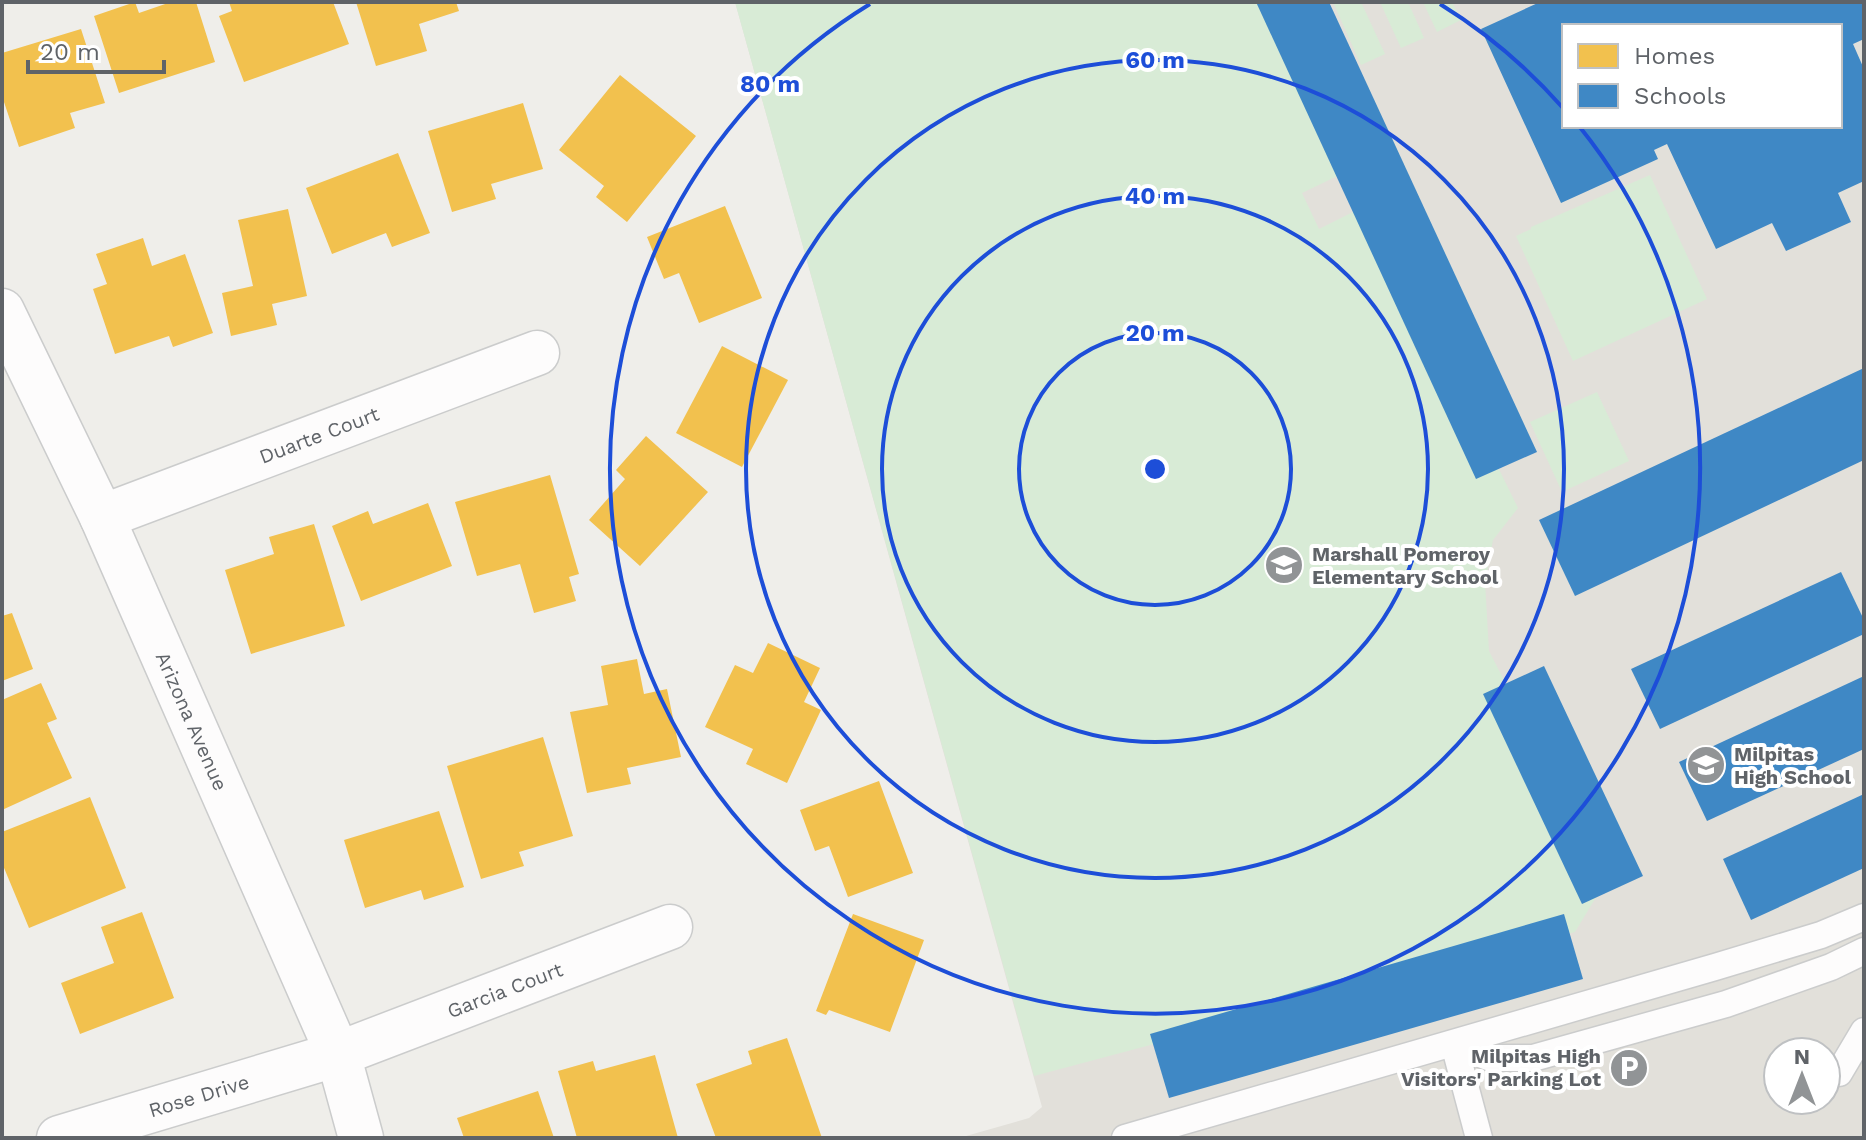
<svg xmlns="http://www.w3.org/2000/svg" width="1866" height="1140" viewBox="0 0 1866 1140" font-family="'Work Sans',sans-serif">
<style>
.education{fill:#e2e0da;fill-rule:evenodd}
.green{fill:#d8ebd6}
.homes{fill:#f2c14e}
.schools{fill:#3f88c5;fill-rule:evenodd}
.lines{fill:none;stroke-linecap:round;stroke-linejoin:round}
.lane-casing{stroke:#cbcccc;stroke-width:29}
.street-casing{stroke:#cbcccc;stroke-width:47}
.lane{stroke:#fdfcfc;stroke-width:26}
.street{stroke:#fdfcfc;stroke-width:44}
.ring{fill:none;stroke:#1d4ed8;stroke-width:4}
.labels{text-anchor:middle;stroke-width:8;stroke-linejoin:round;paint-order:stroke}
.street-label{font-size:20px;fill:#5f6368;stroke:#fff}
.poi-label{font-size:20px;font-weight:bold;fill:#5f6368;stroke:#fff;text-anchor:start}
.centre{fill:#1d4ed8;stroke:#fff;stroke-width:4}
.ring-label{font-size:24px;text-anchor:middle;font-weight:bold;fill:#1d4ed8;stroke:#fff;stroke-width:8;stroke-linejoin:round;paint-order:stroke}
</style>
<rect width="100%" height="100%" fill="#efeeea"/>
<path class="education" d="M735,2H1864V1138H959L1029,1118L1042,1107ZM1564,26H1840V126H1564ZM1778,1052H1826V1100H1778Z"/>
<g class="green">
<polygon points="735,2 1276,2 1354,168 1302,193 1319,229 1369,204 1518,508 1493,540 1485,582 1489,651 1607,879 1575,932 1034,1076"/>
<polygon points="1333,2 1361,2 1385,54 1361,65"/>
<polygon points="1380,2 1408,2 1424,38 1401,48"/>
<polygon points="1423,2 1452,2 1461,20 1437,32"/>
<polygon points="1650,175 1707,299 1573,361 1516,236 1531,229 1531,227"/>
<polygon points="1597,392 1629,461 1562,492 1530,422"/>
</g>
<g class="homes">
<polygon points="135,2 139,13 171,2 196,2 215,62 119,93 94,16"/>
<polygon points="229,2 333,2 349,44 244,82 219,16 232,11"/>
<polygon points="356,2 456,2 459,11 419,24 427,51 376,66"/>
<polygon points="81,29 105,103 70,113 75,128 19,147 2,96 2,53"/>
<polygon points="620,75 696,136 627,222 596,197 604,186 559,150"/>
<polygon points="523,103 543,169 491,184 496,199 452,212 428,131"/>
<polygon points="398,153 430,233 392,247 386,233 332,254 306,188"/>
<polygon points="725,206 762,298 699,323 679,273 664,279 647,237"/>
<polygon points="288,209 307,296 272,304 277,325 231,336 222,293 253,286 238,220"/>
<polygon points="143,238 152,266 185,254 213,333 173,347 169,336 115,354 93,289 107,284 96,254"/>
<polygon points="722,346 788,380 742,467 676,433"/>
<polygon points="646,436 708,492 640,566 589,520 625,479 616,470"/>
<polygon points="550,475 579,574 569,577 576,601 534,613 520,564 477,576 455,502"/>
<polygon points="428,503 452,566 361,601 332,526 368,511 373,524"/>
<polygon points="314,524 345,626 251,654 225,570 274,554 269,537"/>
<polygon points="12,613 33,669 2,681 2,616"/>
<polygon points="768,643 820,668 804,702 821,710 787,783 746,764 753,749 705,727 735,665 753,673"/>
<polygon points="637,659 644,694 667,689 681,757 627,768 631,784 587,793 570,712 608,705 601,666"/>
<polygon points="41,683 57,719 47,723 72,778 2,810 2,700"/>
<polygon points="543,737 573,836 519,852 524,866 481,879 447,766"/>
<polygon points="879,781 913,873 848,897 829,846 815,851 800,810"/>
<polygon points="90,797 126,888 29,928 2,863 2,832"/>
<polygon points="439,811 464,887 424,900 421,890 365,908 344,840"/>
<polygon points="142,912 174,998 80,1034 61,983 114,963 101,927"/>
<polygon points="853,914 924,940 890,1032 829,1010 826,1015 816,1011"/>
<polygon points="787,1038 822,1138 716,1138 696,1084 752,1064 748,1051"/>
<polygon points="655,1055 678,1138 577,1138 558,1071 593,1061 596,1071"/>
<polygon points="538,1091 554,1138 464,1138 457,1118"/>
</g>
<g class="schools">
<polygon points="1256,2 1329,2 1537,452 1476,479"/>
<path d="M1540,2H1864V39L1853,44L1864,69V181L1838,193L1851,222L1786,251L1772,223L1716,249L1667,144L1654,150L1658,159L1561,203L1481,29ZM1564,26H1840V126H1564Z"/>
<polygon points="1864,368 1864,460 1575,596 1539,520"/>
<polygon points="1841,572 1864,620 1864,634 1660,729 1631,669"/>
<polygon points="1544,666 1643,876 1582,904 1483,694"/>
<polygon points="1864,676 1864,749 1707,821 1679,762"/>
<polygon points="1864,794 1864,868 1751,920 1723,859"/>
<polygon points="1564,914 1583,979 1169,1098 1150,1034"/>
</g>
<g class="lines">
<g class="lane-casing">
<g id="lane">
<polyline points="1454,1044 1491,1058 1533,1058 1726,1004 1831,967 1864,951"/>
<polyline points="1454,1044 1479,1138"/>
<polyline points="1839,1073 1864,1031"/>
<polyline points="1125,1138 1715,967 1821,935 1864,917"/>
</g>
</g>
<g class="street-casing">
<g id="street">
<path id="s1" d="M2,311L102,517L338,1054L361,1138"/>
<path id="s2" d="M102,517L537,353"/>
<path id="s3" d="M59,1138L338,1054L670,927"/>
</g>
</g>
<use href="#lane" class="lane"/>
<use href="#street" class="street"/>
</g>
<g class="ring">
<circle cx="1155" cy="469" r="136"/>
<circle cx="1155" cy="469" r="273"/>
<circle cx="1155" cy="469" r="409"/>
<path d="M1440 4A545 545 0 0 1 1563 108M1579 126A545 545 0 1 1 870 4"/>
</g>
<defs>
<g id="school-disc" transform="scale(2)"><circle r="9.5" fill="#919496" stroke="#fff"/><path d="M0-5L7-2L0 1L-7-2ZM-4 1L0 2.5L4 1V4Q0 6-4 4Z" fill="#fff"/></g>
<g id="parking-disc" transform="scale(2)"><circle r="9.5" fill="#919496" stroke="#fff"/><path d="M-3.5-5.5H1a3.5 3.5 0 0 1 0 7H-1V5.5H-3.5ZM-1-3.4V-.6H.8a1.4 1.4 0 0 0 0-2.8Z" fill="#fff"/></g>
</defs>
<g fill-rule="evenodd">
<use href="#school-disc" x="1284" y="565"/>
<use href="#school-disc" x="1706" y="765"/>
<use href="#parking-disc" x="1629" y="1068"/>
</g>
<g class="labels">
<g class="street-label">
<text dy="7" stroke="none"><textPath href="#s2" startOffset="232">Duarte Court</textPath></text>
<text dy="7" stroke="none"><textPath href="#s1" startOffset="452">Arizona Avenue</textPath></text>
<text dy="7" stroke="none"><textPath href="#s3" startOffset="470">Garcia Court</textPath></text>
<text dy="7" stroke="none"><textPath href="#s3" startOffset="146">Rose Drive</textPath></text>
</g>
<g class="poi-label">
<text x="1312" y="561">Marshall Pomeroy<tspan x="1312" dy="23">Elementary School</tspan></text>
<text x="1734" y="761">Milpitas<tspan x="1734" dy="23">High School</tspan></text>
<text x="1601" y="1063" text-anchor="end">Milpitas High<tspan x="1601" dy="23">Visitors' Parking Lot</tspan></text>
</g>
</g>
<circle cx="1155" cy="469" r="12" class="centre"/>
<g class="ring-label">
<text x="1155" y="68">60 m</text>
<text x="770" y="92">80 m</text>
<text x="1155" y="204">40 m</text>
<text x="1155" y="341">20 m</text>
</g>
<rect width="1866" height="1140" fill="none" stroke="#5f6368" stroke-width="8"/>
<rect x="1562" y="24" width="280" height="104" fill="#ffffff" stroke="#bfc1c3" stroke-width="2"/>
<rect x="1578" y="44" width="40" height="24" fill="#f2c14e" stroke="#bfc1c3" stroke-width="2"/>
<text x="1634" y="64" font-size="24" fill="#5f6368">Homes</text>
<rect x="1578" y="84" width="40" height="24" fill="#3f88c5" stroke="#bfc1c3" stroke-width="2"/>
<text x="1634" y="104" font-size="24" fill="#5f6368">Schools</text>
<g transform="translate(1802 1076)"><circle r="38" fill="#ffffff" stroke="#bfc1c3" stroke-width="2"/>
<path d="M0-6L14 30L0 20L-14 30Z" fill="#919496"/>
<text y="-12" font-size="22" font-weight="bold" text-anchor="middle" fill="#5f6368">N</text>
</g>
<path d="M28 60v12h136v-12" fill="none" stroke="#5f6368" stroke-width="4"/>
<text x="40" y="60" font-size="24" fill="#5f6368" stroke="#ffffff" stroke-width="6" paint-order="stroke">20 m</text>
</svg>
